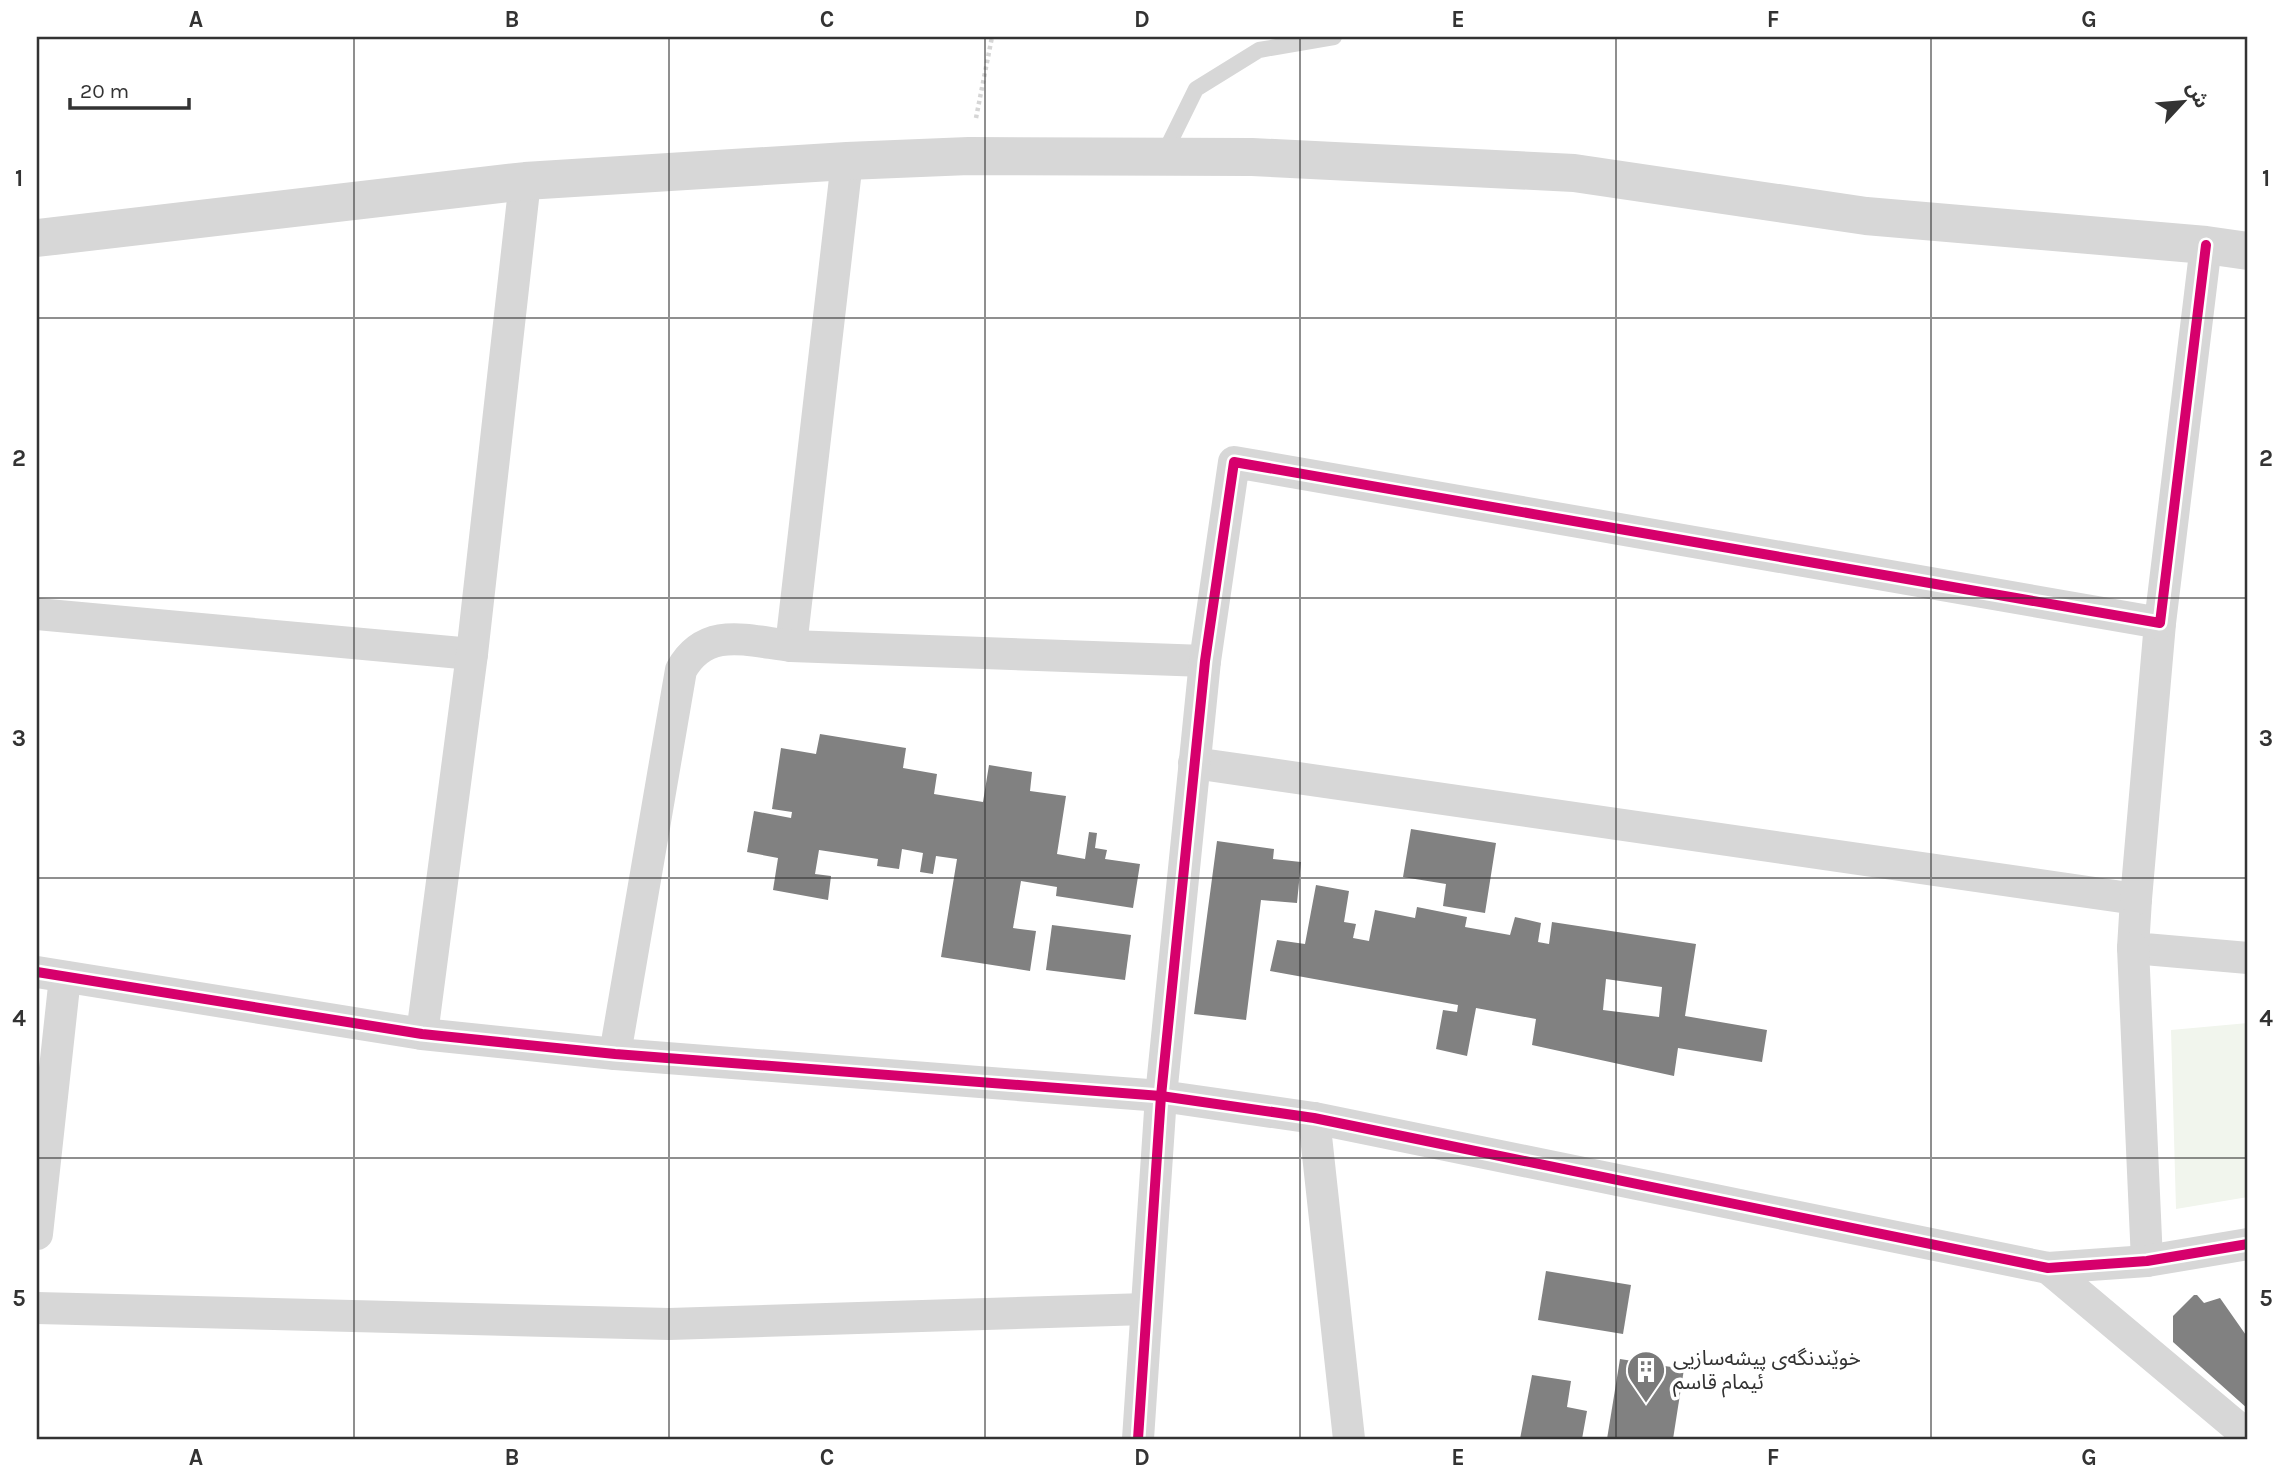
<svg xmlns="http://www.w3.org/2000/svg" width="2285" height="1476" viewBox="0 0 2285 1476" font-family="Karla,'Noto Sans Arabic',sans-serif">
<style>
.green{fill:#f1f5ed}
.building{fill:#818181;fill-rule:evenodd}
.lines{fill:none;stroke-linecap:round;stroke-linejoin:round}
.path{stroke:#d6d6d6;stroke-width:4.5;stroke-dasharray:3.5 3.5;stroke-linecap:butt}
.service{stroke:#d7d7d7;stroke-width:16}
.minor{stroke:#d7d7d7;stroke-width:32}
.tertiary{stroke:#d7d7d7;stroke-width:38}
.cycleway-casing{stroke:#fff;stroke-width:15}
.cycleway{stroke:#d6006c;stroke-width:10}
.grid{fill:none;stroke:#333;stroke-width:2;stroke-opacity:0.55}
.labels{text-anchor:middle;stroke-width:7;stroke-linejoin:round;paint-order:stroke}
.poi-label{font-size:21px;fill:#333;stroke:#fff;text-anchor:start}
.neatline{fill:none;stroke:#333;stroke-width:2.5}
.grid-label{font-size:23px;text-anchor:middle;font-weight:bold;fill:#333}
</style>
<rect width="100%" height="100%" fill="#fff"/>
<polygon class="green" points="2248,1023 2248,1197 2176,1209 2171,1030"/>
<g class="building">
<polygon points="820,734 906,748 903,768 937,774 934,794 983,802 989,765 1032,772 1030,791 1066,796 1057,854 1085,859 1089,832 1097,833 1095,848 1107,850 1105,859 1140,864 1133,908 1056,896 1057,887 1021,881 1013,928 1036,931 1030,971 941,957 957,859 936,856 933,874 920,872 923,853 902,849 899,869 877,866 878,859 819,850 815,874 831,876 828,900 773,890 778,858 747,852 754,811 791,818 792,812 772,809 781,748 816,754"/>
<polygon points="1411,829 1496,843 1485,913 1443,906 1446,884 1403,877"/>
<polygon points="1217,841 1274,849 1273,859 1301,862 1297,903 1261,900 1246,1020 1194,1014"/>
<path d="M1316,885L1349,891L1344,922L1356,924L1353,938L1369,941L1375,910L1415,918L1417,907L1467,917L1465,927L1510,935L1515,917L1541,923L1538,942L1549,944L1552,922L1696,944L1685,1016L1767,1030L1762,1062L1678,1048L1674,1076L1532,1045L1536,1019L1476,1008L1467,1056L1436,1049L1443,1010L1457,1012L1458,1005L1270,971L1277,940L1305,944ZM1606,979L1662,987L1659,1017L1603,1010Z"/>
<polygon points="1052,925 1131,935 1125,980 1046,970"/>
<polygon points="1546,1271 1631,1285 1623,1334 1538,1320"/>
<polygon points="2194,1295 2197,1295 2204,1303 2220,1298 2248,1338 2248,1409 2173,1342 2173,1316"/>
<polygon points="1620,1359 1684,1369 1673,1439 1607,1439"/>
<polygon points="1532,1375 1571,1381 1567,1407 1587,1411 1582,1439 1520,1439"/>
</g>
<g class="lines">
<polyline class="path" points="976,118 992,37"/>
<polyline class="service" points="1164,154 1196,89 1259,50 1334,37"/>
<g class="minor">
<polyline points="37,614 472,654"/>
<polyline points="791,646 847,161"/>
<polyline points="1194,763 2136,899 2133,948 2248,958"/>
<polyline points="2136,899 2160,623"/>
<polyline points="2133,948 2147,1261"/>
<polyline points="37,972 422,1034 615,1054 1161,1096 1314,1118 2048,1268 2147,1261 2248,1244"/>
<polyline points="422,1034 472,654 525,181"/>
<path d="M615,1054L681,670C706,625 748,641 791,646L1205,661"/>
<polyline points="1314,1118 1349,1439"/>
<polyline points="37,1234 65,977"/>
<polyline points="2048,1268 2248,1436"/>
<polyline points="37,1308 669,1324 1146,1309"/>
<polyline points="1138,1439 1161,1096 1205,661 1234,462 2160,623 2206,245"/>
</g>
<polyline class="tertiary" points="37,238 525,181 847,161 969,156 1252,157 1574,173 1866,216 2206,245 2248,251"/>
<g class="cycleway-casing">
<g id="cycleway">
<polyline points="37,972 422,1034 615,1054 1161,1096 1314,1118 2048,1268 2147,1261 2248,1244"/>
<polyline points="1138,1439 1161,1096 1205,661 1234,462 2160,623 2206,245"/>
</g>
</g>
<use href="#cycleway" class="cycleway"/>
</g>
<path class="grid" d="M354,37V1439M669,37V1439M985,37V1439M1300,37V1439M1616,37V1439M1931,37V1439M37,318H2248M37,598H2248M37,878H2248M37,1158H2248"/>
<defs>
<g id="building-pin" transform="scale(2.0125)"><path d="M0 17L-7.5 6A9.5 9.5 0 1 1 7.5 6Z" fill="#7a7a7a" stroke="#fff"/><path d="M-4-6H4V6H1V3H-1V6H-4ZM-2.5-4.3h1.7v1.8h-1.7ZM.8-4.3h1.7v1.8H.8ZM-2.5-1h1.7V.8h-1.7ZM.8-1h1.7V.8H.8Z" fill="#fff"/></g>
</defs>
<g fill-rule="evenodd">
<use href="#building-pin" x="1646" y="1370"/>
</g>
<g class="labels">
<g class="poi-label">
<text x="1673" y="1365">خوێندنگەی پیشەسازیی<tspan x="1673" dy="24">ئیمام قاسم</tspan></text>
</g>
</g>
<rect width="2285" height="1476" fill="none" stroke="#ffffff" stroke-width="77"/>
<g transform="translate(2183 102) rotate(64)" stroke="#ffffff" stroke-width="5" paint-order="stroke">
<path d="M0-5L12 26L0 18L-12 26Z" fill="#333333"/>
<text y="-10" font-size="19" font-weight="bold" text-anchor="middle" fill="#333333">ش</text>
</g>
<path d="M70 98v10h119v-10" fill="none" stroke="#333333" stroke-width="3.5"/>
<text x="80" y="98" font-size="21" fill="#333333" stroke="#ffffff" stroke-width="5" paint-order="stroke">20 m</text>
<rect x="38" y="38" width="2208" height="1400" class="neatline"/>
<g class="grid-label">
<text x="196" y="27">A</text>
<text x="512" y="27">B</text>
<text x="827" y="27">C</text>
<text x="1142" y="27">D</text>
<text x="1458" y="27">E</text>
<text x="1773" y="27">F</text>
<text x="2089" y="27">G</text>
<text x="19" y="186">1</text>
<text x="2266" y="186">1</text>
<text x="19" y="466">2</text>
<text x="2266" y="466">2</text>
<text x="19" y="746">3</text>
<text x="2266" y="746">3</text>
<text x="19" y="1026">4</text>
<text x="2266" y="1026">4</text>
<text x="19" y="1306">5</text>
<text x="2266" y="1306">5</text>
<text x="196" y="1465">A</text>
<text x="512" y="1465">B</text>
<text x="827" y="1465">C</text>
<text x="1142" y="1465">D</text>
<text x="1458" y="1465">E</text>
<text x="1773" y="1465">F</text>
<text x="2089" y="1465">G</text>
</g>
</svg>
